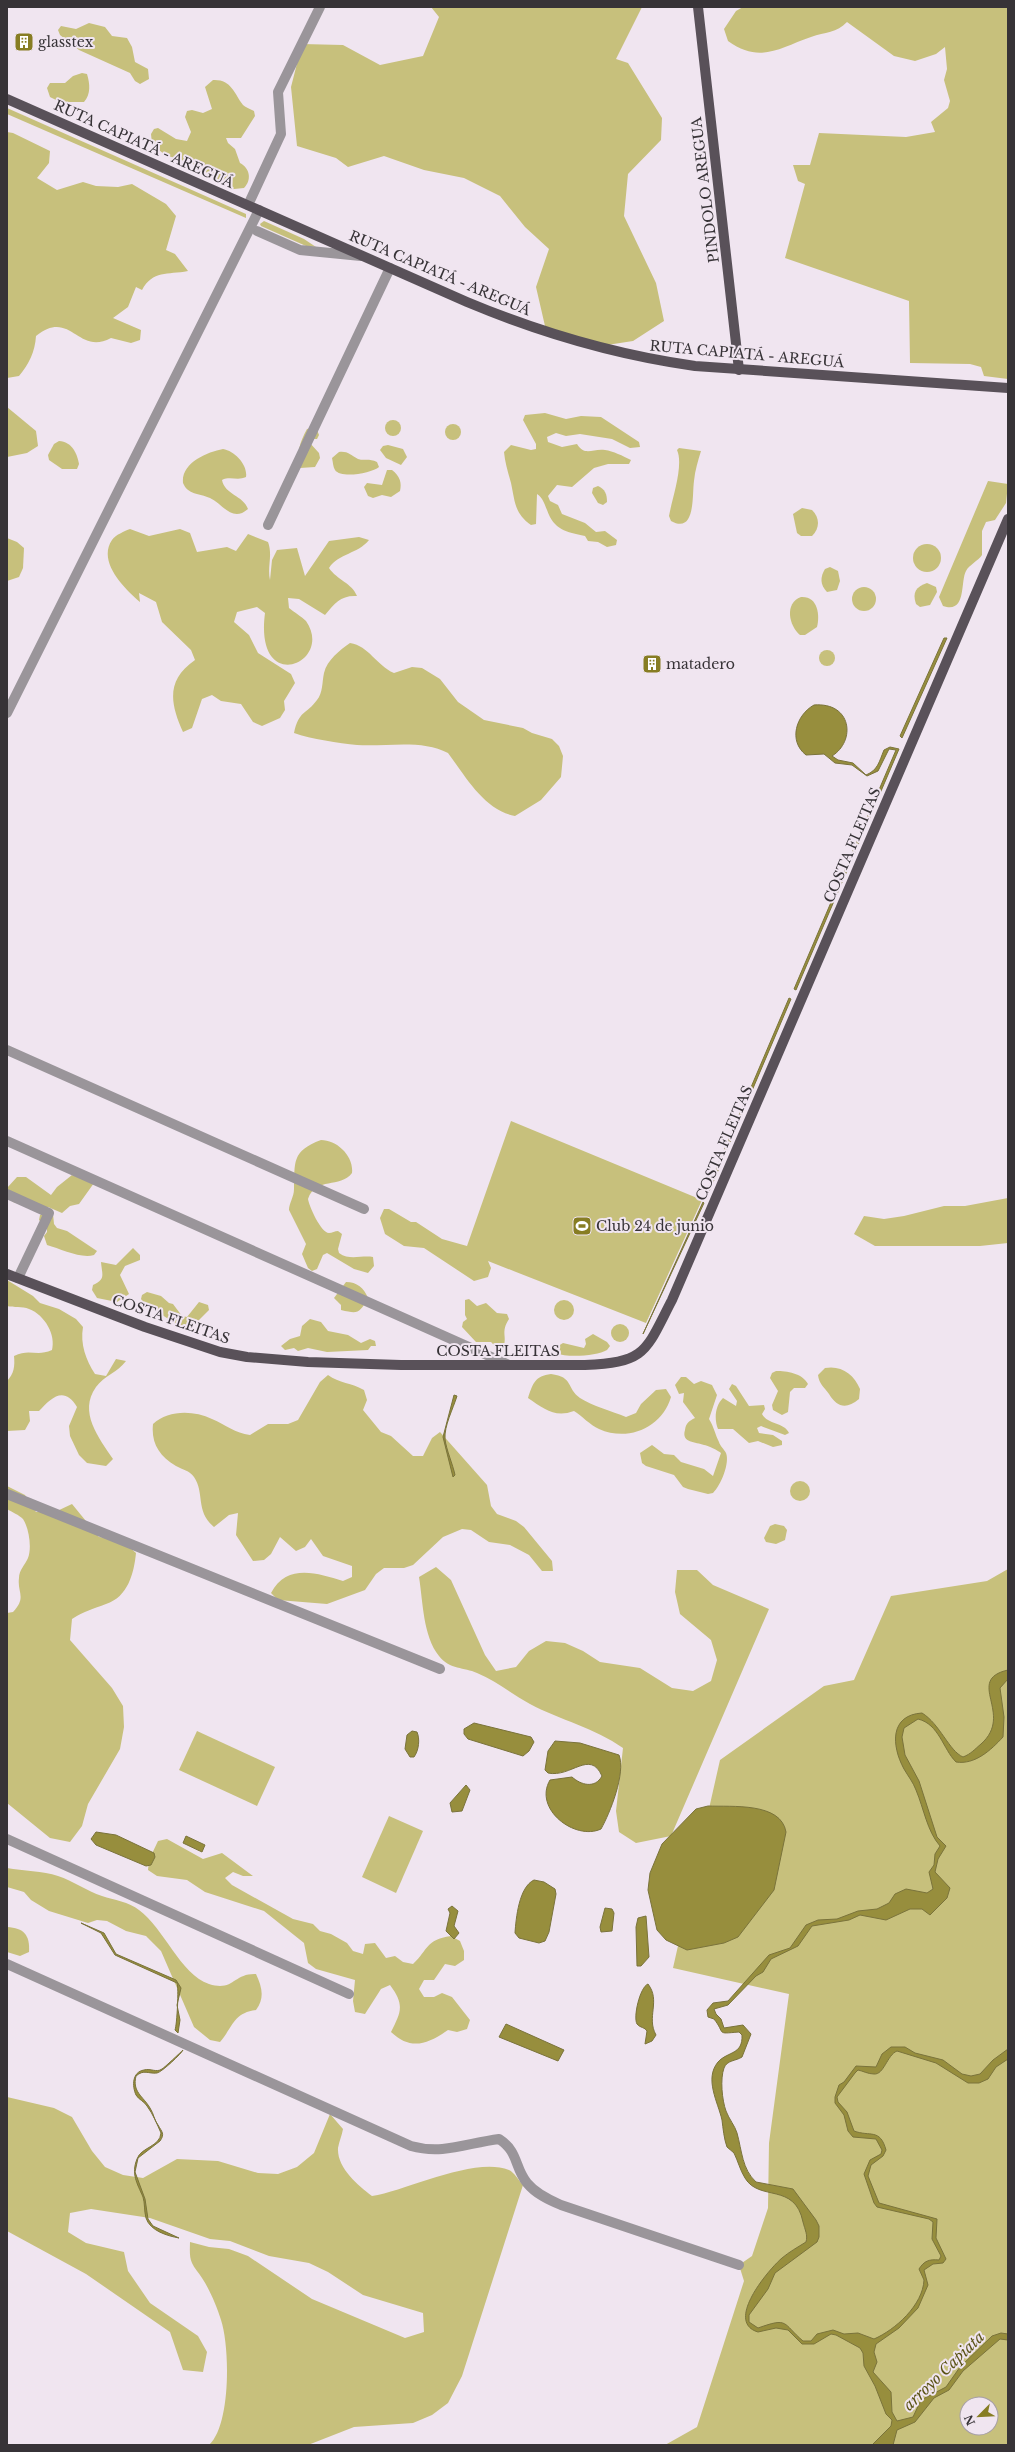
<svg xmlns="http://www.w3.org/2000/svg" width="1015" height="2452" viewBox="0 0 1015 2452" font-family="'Libre Baskerville',serif">
<style>
.green{fill:#c7c07c;fill-rule:evenodd}
.water{fill:#978e3d;stroke:#7a733b}
.lines{fill:none;stroke-linecap:round;stroke-linejoin:round}
.minor{stroke:#9a959a;stroke-width:10}
.major{stroke:#595159;stroke-width:10}
.labels{text-anchor:middle;stroke-width:4;stroke-linejoin:round;paint-order:stroke}
.poi-label{font-size:14px;fill:#373337;stroke:#f0e5f0;text-anchor:start}
.street-label{font-size:14px;fill:#373337;stroke:#f0e5f0}
.water-label{font-size:15px;font-style:italic;fill:#5b5417;stroke:#f0e5f0}
</style>
<rect width="100%" height="100%" fill="#f0e5f0"/>
<g class="green">
<polygon points="431,7 642,7 616,59 628,63 662,118 661,140 628,174 624,216 656,283 664,321 633,341 594,347 545,326 536,287 549,249 525,227 500,196 464,178 424,170 384,156 348,167 336,158 297,146 291,87 302,44 343,45 380,65 423,56 439,17"/>
<path d="M743,7H1008V379L984,376L981,367L970,364L910,363L909,301L785,258L805,184L798,181L793,165H810L819,133L906,137L935,132L931,122L948,108L950,101L944,80L947,69L945,47L936,54L915,61L894,56L847,22C837,33 825,32 811,37C779,48 760,64 728,41L724,29L736,11Z"/>
<polygon points="89,23 105,27 112,36 127,38 132,47 135,62 148,69 149,79 140,84 135,81 130,73 79,50 60,35 58,30 61,26 76,29"/>
<path d="M82,73L87,74C90,84 91,94 84,102H60L50,97L47,88L50,83H65L73,76Z"/>
<path d="M213,80C231,79 234,93 243,105C245,107 250,109 254,111L255,116L241,138H226L228,143L235,149L240,163C250,168 252,180 244,188L234,189L191,163L165,155L152,144L151,134L154,129L158,128L176,139L187,141L191,132L185,117L187,111L192,110L203,113L212,109L205,87Z"/>
<polygon points="7,108 246,214 246,218 7,114"/>
<path d="M7,132L13,133L50,151L49,163L37,178L57,190L83,182L96,186L118,187L132,184L166,204L176,216L166,250L175,254L188,271C167,275 153,270 142,290L136,287L128,307L113,318L141,330L140,340L131,343L111,338C77,356 71,308 36,336C35,352 29,364 19,376L7,378Z"/>
<polygon points="264,221 304,239 316,247 306,246 261,226 260,224"/>
<polygon points="7,407 36,431 38,446 27,453 7,457"/>
<path d="M545,413L566,419L581,416L601,417L639,442L640,447L630,448L612,439L580,434L566,436L556,433L547,437L548,442L562,447L577,444C585,457 593,448 605,450C613,451 623,456 631,460L629,464H608L594,468L572,487L557,485L548,496L550,501L558,505L562,514L585,523L596,532L605,531L617,540L616,545L607,547L598,542L588,541L585,536C566,532 554,530 547,510C544,503 543,498 537,494L536,524L531,525C514,513 515,501 511,483C508,472 505,463 504,452L511,445L531,450L536,449V444L523,420L525,415Z"/>
<circle cx="393" cy="428" r="8"/>
<circle cx="453" cy="432" r="8"/>
<path d="M312,428L317,430L319,435L317,439H312L309,442L319,453L320,458L315,467L300,468C296,453 300,442 307,429Z"/>
<path d="M59,441C72,442 77,453 79,464L77,469H62L49,460L48,455L54,444Z"/>
<polygon points="388,445 403,449 407,457 401,465 386,458 380,450 383,446"/>
<path d="M679,448L701,451C698,461 695,470 694,481C692,494 696,535 671,521L669,516C672,499 684,465 677,450Z"/>
<path d="M223,449C235,451 248,465 246,477C238,481 230,476 222,480C225,495 243,495 248,509C232,523 223,504 210,498C199,493 188,495 183,483C181,463 207,452 223,449Z"/>
<path d="M339,452C348,451 350,455 358,459C364,461 369,458 377,462L379,467C372,473 341,479 335,470C333,467 333,462 332,458Z"/>
<path d="M387,470H392C400,476 402,483 400,491L391,497L382,495L373,498L368,496L364,487L367,483L382,485Z"/>
<path d="M988,481L1008,484L1006,503L995,520L986,522L982,531V555C978,561 969,565 966,571C960,582 967,614 943,606L939,597Z"/>
<path d="M598,486C605,489 607,494 607,502L603,505L598,503L592,493L593,488Z"/>
<path d="M802,508L812,510C820,518 820,528 812,536H801L797,533L793,514Z"/>
<path d="M130,529L149,536L180,529L190,533L197,552L227,547L236,551L248,534L268,542C273,555 267,567 270,580L272,560L277,550L297,548L305,576L329,541L359,537L369,540C358,554 339,553 329,568C337,580 352,583 357,596C341,595 335,603 325,615L299,599L288,598L289,608C294,612 302,617 306,621C335,663 254,697 265,613L257,607L237,612L234,622L249,635L258,653L291,674L295,683L284,701L285,710L280,718L262,726L253,722L241,704L221,701L212,695L202,699L192,728L183,732C170,703 166,680 195,660L191,650L162,622L156,602L139,593L140,602C125,589 97,562 112,540C115,535 125,531 130,529Z"/>
<polygon points="7,538 17,542 24,548 23,568 19,577 7,581"/>
<circle cx="927" cy="558" r="14"/>
<path d="M830,567L838,571L840,581L837,590L827,592C820,585 820,577 825,569Z"/>
<path d="M927,583L936,587L937,592L930,605L920,607L916,604C912,592 916,587 927,583Z"/>
<circle cx="864" cy="599" r="12"/>
<path d="M801,597C818,596 820,615 817,627L805,635H800C789,626 784,603 801,597Z"/>
<path d="M350,643C369,646 376,665 394,673L412,667L422,668L440,679L458,702L484,720L523,728L532,733L552,739L559,746L563,756L561,777L541,800L515,816C484,810 466,777 448,753C422,739 386,747 357,745C339,743 311,739 294,733C299,710 306,715 317,700C323,693 322,682 324,673C327,660 340,650 350,643Z"/>
<circle cx="827" cy="658" r="8"/>
<polygon points="511,1121 702,1200 646,1323 488,1261 491,1268 488,1277 474,1281 424,1248 404,1246 385,1234 380,1218 384,1209 389,1209 411,1222 416,1222 442,1239 467,1246"/>
<path d="M321,1140C337,1140 354,1156 352,1173C340,1189 316,1176 308,1199C309,1206 321,1233 329,1233C332,1233 335,1231 338,1231L342,1234L338,1249L339,1253C350,1261 361,1255 373,1257L374,1266L368,1273L354,1269L327,1253L323,1255L317,1269L312,1271L308,1268L302,1254L306,1244L289,1210C289,1203 294,1197 294,1189C295,1163 291,1151 321,1140Z"/>
<polygon points="72,1175 94,1183 79,1204 70,1206 62,1213 48,1207 33,1208 13,1202 7,1195 7,1188 17,1177 26,1177 51,1195 57,1187"/>
<polygon points="1008,1198 1008,1243 980,1246 875,1246 854,1234 864,1216 884,1219 904,1216 944,1206 965,1206"/>
<path d="M49,1211L53,1214L54,1224L57,1228L67,1231L97,1251L94,1255C81,1259 61,1249 47,1245L44,1236L47,1232V1227L39,1220L40,1215Z"/>
<path d="M133,1248L140,1255V1260L125,1266L120,1275L129,1294L117,1302L97,1298L92,1290L93,1285C106,1279 102,1275 101,1262L116,1265Z"/>
<path d="M7,1280L33,1296L40,1303L59,1309L76,1319L83,1327C80,1344 86,1360 95,1374L106,1376L116,1359L126,1361C118,1372 104,1376 96,1387C78,1412 99,1438 113,1459L106,1466L87,1463L79,1455L70,1436L69,1426L77,1407C64,1385 51,1398 39,1411H29L30,1421L25,1430L7,1431V1381C14,1374 15,1366 14,1356C30,1348 36,1357 52,1350C56,1335 45,1315 29,1309C22,1306 14,1308 7,1306Z"/>
<path d="M346,1282C357,1282 364,1288 368,1298C359,1314 358,1314 341,1310V1305L334,1298Z"/>
<polygon points="147,1292 161,1296 169,1303 173,1304 182,1316 187,1317 199,1302 208,1305 209,1310 191,1328 176,1324 144,1303 141,1299 142,1295"/>
<path d="M469,1299L477,1306L486,1303L497,1313L507,1314L509,1319C500,1333 508,1336 503,1349H498L491,1342H476L462,1327L463,1322L467,1319L465,1315V1300Z"/>
<circle cx="564" cy="1310" r="10"/>
<polygon points="310,1319 321,1322 328,1331 348,1335 361,1343 370,1339 375,1341 376,1346 371,1346 368,1350 327,1352 308,1348 298,1351 294,1348 285,1350 281,1346 290,1339 300,1336 302,1326"/>
<circle cx="620" cy="1333" r="9"/>
<path d="M593,1334L607,1342L610,1346L607,1350C597,1356 567,1358 556,1353L555,1348L563,1343L584,1348L586,1344L585,1339Z"/>
<path d="M825,1368C841,1365 854,1374 860,1389L859,1399C846,1410 837,1407 829,1394C824,1387 819,1384 818,1375Z"/>
<path d="M776,1371C787,1371 802,1373 808,1384L805,1388H794L790,1392L788,1412L782,1415L773,1410L772,1405L778,1391L770,1378L772,1373Z"/>
<path d="M551,1374C574,1377 566,1388 580,1398C592,1406 612,1411 626,1417L636,1413L641,1404L656,1390L666,1389L671,1397C662,1428 628,1442 599,1429C590,1425 582,1416 574,1411C555,1418 544,1409 528,1398C533,1383 535,1376 551,1374Z"/>
<path d="M328,1375C339,1383 352,1383 364,1390L367,1400L363,1410L381,1432L391,1436L413,1456H423L432,1438L440,1432L487,1485L491,1506L497,1514L516,1521L524,1527L552,1561L553,1571H542L529,1555L510,1545L489,1542L471,1530L462,1529L443,1537L413,1565L404,1568H384L376,1574L365,1590L327,1604L278,1600L271,1593C287,1563 317,1573 343,1581L352,1577V1566L323,1556L311,1539L305,1547L296,1551L280,1537L271,1554L264,1560L253,1561L236,1535L238,1513L229,1515L214,1527C195,1511 205,1493 194,1477C189,1470 183,1470 176,1466C159,1456 151,1443 153,1424C168,1410 193,1410 212,1419C226,1425 235,1433 250,1435L268,1424H288L298,1420L320,1382Z"/>
<path d="M681,1377H686L694,1384L701,1381L712,1385L717,1395L709,1419C714,1427 715,1434 719,1442C720,1446 724,1449 726,1453C730,1463 721,1485 713,1493L708,1494L688,1489L683,1487L674,1475L646,1466L642,1463L640,1453L652,1445L664,1454L674,1455L681,1462L704,1469L713,1476L721,1453C719,1451 707,1445 704,1445C696,1442 681,1443 685,1430C686,1423 689,1421 695,1418L683,1402L684,1393L679,1394L675,1385Z"/>
<path d="M732,1384L736,1386L749,1406L764,1405L765,1409L762,1414C768,1425 784,1422 789,1433L785,1435L761,1426L757,1428L759,1433L773,1435L782,1441V1445L773,1447L758,1441L749,1443L733,1429H718C714,1419 715,1406 723,1398L736,1406L737,1401L729,1389Z"/>
<circle cx="800" cy="1491" r="10"/>
<path d="M7,1486L25,1495L36,1512H55L72,1504L99,1537L120,1539L136,1553C134,1573 128,1597 106,1604C91,1610 86,1610 72,1619L70,1640L112,1688L123,1706L124,1727L120,1749L88,1804L82,1826L70,1842L50,1838L7,1803V1613L13,1612C27,1597 17,1593 19,1578C19,1570 25,1565 28,1558C32,1548 29,1528 23,1519C19,1515 12,1512 7,1509Z"/>
<polygon points="775,1524 784,1526 787,1530 785,1540 776,1544 766,1542 764,1538 770,1526"/>
<path d="M436,1567L451,1580L485,1655L496,1671L516,1667L529,1651L546,1641L565,1643L583,1651L600,1662L640,1668L672,1688L693,1691L711,1681L717,1660L711,1640L680,1614L675,1592L677,1570H697L713,1585L769,1609L671,1836L636,1843L619,1832L616,1811L623,1748C595,1728 560,1720 530,1704C512,1694 496,1681 477,1673C464,1667 450,1670 439,1656C423,1636 423,1602 419,1577Z"/>
<path d="M1008,1569V2445H665L697,2427L744,2281L739,2265L752,2256L768,2208L769,2143L789,1994L673,1968L720,1760L824,1686L854,1680L891,1596L987,1581ZM967,2404H991V2428H967Z"/>
<polygon points="197,1731 275,1767 257,1806 179,1770"/>
<polygon points="389,1816 423,1831 396,1893 362,1877"/>
<path d="M167,1839L203,1859L222,1853L253,1876H243L233,1872L225,1878L232,1885L293,1919L313,1924L320,1931L331,1934L347,1943L353,1951L363,1954L365,1944L375,1943L386,1958L395,1956L403,1962L413,1964C429,1949 425,1940 451,1936L460,1941L464,1951V1960L455,1966L445,1964L434,1980H424L419,1989L424,1997H434L442,1993L452,1997L470,2020L467,2029L457,2032L448,2030C428,2044 411,2051 391,2032C401,2012 405,2005 390,1985L381,1989L365,2014L355,2012L353,2001L355,1980L316,1969L308,1963L304,1943L264,1911L205,1892L187,1880L157,1876L148,1870L149,1860L158,1841Z"/>
<path d="M7,1868C23,1871 43,1871 58,1876C73,1881 87,1891 102,1896C114,1900 129,1902 139,1910C164,1928 180,1974 209,1984C234,1992 233,1973 256,1974C262,1987 265,1998 256,2010C233,2013 233,2027 220,2042L210,2040L194,2027L161,1951L146,1936L126,1931L107,1921L97,1920L88,1923L49,1911L31,1900L24,1892L7,1887Z"/>
<path d="M7,1927C24,1928 30,1935 29,1952L20,1956L7,1952Z"/>
<path d="M7,2097L54,2108L72,2117L92,2151L105,2167L123,2175L143,2178L177,2159L218,2161L258,2173L278,2174L297,2167L314,2153L330,2114L343,2129C342,2135 339,2142 338,2148C337,2168 358,2185 372,2196C408,2190 475,2156 509,2170C514,2172 519,2181 523,2185L462,2376L448,2403L432,2415L413,2423L354,2427L308,2445H209C231,2425 230,2347 221,2320C217,2307 210,2290 202,2278C199,2273 194,2268 192,2263C189,2257 190,2248 190,2242L209,2247L229,2249L248,2256L312,2299L405,2338L424,2332L423,2313L363,2295L328,2272L309,2263L269,2256L230,2241L210,2239L150,2218L91,2209L70,2213L68,2232L86,2243L124,2252L128,2271L150,2303L198,2336L207,2352L203,2372L183,2370L170,2332L86,2274L7,2231Z"/>
</g>
<g class="water">
<polygon points="944,638 947,638 902,738 900,736"/>
<path d="M814,705C852,702 856,741 832,756L838,760L853,763L866,775C878,770 879,762 884,750L890,747L899,749L796,990L794,989L896,750L889,749L878,771L867,776L852,765L835,763L824,754L806,755C788,741 796,715 814,705Z"/>
<polygon points="789,998 791,999 708,1194 706,1193"/>
<polygon points="703,1202 704,1203 643,1334"/>
<path d="M454,1395L457,1396C453,1409 444,1426 445,1439C446,1449 453,1465 455,1475L453,1477L443,1437Z"/>
<path d="M1008,1670V1679L1000,1688L1004,1717L1003,1737C991,1750 975,1765 956,1762C943,1749 939,1724 918,1719L904,1728L902,1737L905,1755L919,1781L937,1837L946,1846L938,1859L935,1872L950,1888L947,1898L930,1915L922,1909H910L886,1920L860,1915L849,1920L812,1926L798,1946L771,1959L763,1972L756,1976L728,2005L714,2009L716,2014L721,2019L724,2028L743,2025L751,2034L742,2057C736,2061 727,2060 724,2068C720,2079 722,2100 726,2111C729,2119 735,2126 737,2133C742,2151 742,2169 756,2182L793,2189L816,2220L819,2226V2237L817,2242L775,2273L768,2289L749,2315V2322L758,2328C789,2317 782,2323 803,2341H811L817,2334L833,2330L844,2334L858,2333L874,2339C895,2330 923,2305 924,2280L919,2269C924,2261 929,2259 939,2260L941,2256L932,2239L933,2222L929,2219L877,2207L874,2203L864,2174L870,2160L881,2154L882,2150L876,2139L853,2137L848,2131L844,2115L835,2103V2097L839,2085L844,2082L856,2066L876,2067L882,2054L891,2047H905L915,2053L943,2060L962,2074L971,2076L980,2074L993,2060L1008,2049V2059L996,2067L988,2079L979,2083H968L936,2063L897,2051C887,2055 884,2075 874,2074C868,2074 863,2071 858,2070L855,2073L837,2097L838,2102L847,2112L854,2131C870,2137 880,2128 886,2150L883,2156L871,2165L868,2176L879,2203L937,2219L936,2238L946,2259L943,2263L933,2264L924,2270L928,2285L918,2308L899,2328L876,2344L874,2352L877,2362L873,2372L891,2392L892,2412L897,2421L913,2417L921,2400L946,2387L960,2367L992,2336L1001,2333L1008,2334V2340L1000,2339L963,2371L949,2390L934,2398L915,2422L897,2430L893,2445H872L891,2426L892,2420L886,2414L875,2386L864,2366L863,2353L860,2348L836,2335L831,2334L814,2344H802L788,2330L776,2328L758,2332C724,2322 769,2269 782,2258C789,2252 798,2247 806,2242C808,2235 805,2230 803,2222C795,2182 759,2202 745,2178C740,2170 738,2161 734,2153C732,2151 729,2149 727,2147C724,2139 723,2128 722,2120C718,2102 704,2079 718,2062C728,2051 743,2055 742,2035L739,2032C715,2034 726,2034 714,2019L708,2017L707,2010L713,2003L728,2001L769,1955L790,1948L806,1925L818,1920L837,1919L858,1911L877,1909L889,1903L895,1894L906,1889L927,1893L933,1889L929,1872L934,1865L935,1854L940,1846C927,1831 924,1809 916,1790C913,1782 908,1776 904,1769C891,1745 890,1715 922,1713C940,1724 949,1751 963,1757C971,1754 975,1749 981,1744C1015,1714 964,1680 1008,1670Z"/>
<polygon points="474,1723 531,1737 534,1742 529,1751 523,1756 468,1739 464,1734 464,1729"/>
<path d="M412,1731L417,1732C420,1739 419,1750 414,1757H410L405,1749L407,1735Z"/>
<path d="M555,1741L580,1743L619,1755C626,1773 610,1813 601,1829C575,1841 533,1809 550,1780L572,1777C581,1785 595,1789 602,1776C590,1749 571,1778 548,1773L545,1770L548,1751Z"/>
<polygon points="466,1785 470,1790 462,1811 452,1812 450,1803"/>
<path d="M708,1806C732,1807 781,1802 786,1832L774,1890L738,1937L724,1943L687,1950L666,1940L657,1930L648,1890L650,1873L662,1844L696,1809Z"/>
<polygon points="96,1832 116,1835 154,1853 155,1857 151,1865 146,1866 96,1845 91,1839"/>
<polygon points="186,1836 205,1845 202,1852 183,1843"/>
<path d="M534,1880L544,1882L555,1889L556,1894L549,1932L545,1941L539,1943L519,1938L515,1933C516,1918 519,1887 534,1880Z"/>
<polygon points="452,1906 458,1911 454,1926 459,1933 454,1939 446,1931 450,1913 448,1909"/>
<polygon points="605,1908 612,1909 614,1913 612,1931 601,1932 600,1927"/>
<polygon points="646,1916 649,1957 641,1966 637,1966 636,1927 638,1918"/>
<path d="M81,1923L104,1933L116,1954L176,1980L181,1988L177,2005L180,2020L178,2033L175,2030C177,2025 179,1987 177,1983L115,1955L101,1933Z"/>
<path d="M648,1984C661,2001 646,2017 656,2035L652,2041L645,2044L647,2031C645,2027 640,2028 637,2024C633,2017 640,1987 648,1984Z"/>
<polygon points="506,2024 564,2050 558,2061 499,2037"/>
<path d="M183,2050C182,2053 162,2072 157,2073C148,2074 144,2069 136,2076C132,2092 143,2096 150,2108C154,2114 154,2120 158,2125C162,2132 165,2134 160,2141L138,2158L135,2172L145,2199L148,2219L153,2226L179,2238C168,2236 150,2231 146,2218C144,2211 145,2203 143,2197C137,2183 131,2174 137,2159C141,2147 160,2147 161,2133C157,2124 153,2114 147,2106C144,2101 139,2100 136,2095C132,2086 132,2072 144,2070C151,2068 156,2073 162,2069C164,2068 181,2052 183,2050Z"/>
</g>
<g class="lines">
<g class="minor">
<polyline points="248,205 281,134 278,92 320,7"/>
<polyline points="257,231 300,250 361,256"/>
<polyline points="268,525 390,268"/>
<polyline points="7,713 259,210"/>
<polyline points="7,1050 364,1209"/>
<polyline points="7,1141 507,1364"/>
<polyline points="7,1194 49,1213 18,1278"/>
<polyline points="7,1494 440,1669"/>
<polyline points="7,1839 349,1994"/>
<path d="M7,1964L411,2146C443,2155 467,2143 499,2139C519,2152 514,2167 527,2183C536,2194 549,2200 561,2205L739,2265"/>
</g>
<g class="major">
<polyline points="698,7 739,370"/>
<path d="M7,99L467,302C541,333 616,355 695,366L1008,388"/>
<path d="M7,1274L145,1327L220,1352L247,1357L308,1362L401,1365H585C647,1362 645,1352 672,1300L1008,519"/>
</g>
</g>
<defs>
<g id="building-square" transform="scale(1)"><rect x="-9" y="-9" width="18" height="18" rx="4" fill="#877d23" stroke="#f0e5f0"/><path d="M-4-6H4V6H1V3H-1V6H-4ZM-2.5-4.3h1.7v1.8h-1.7ZM.8-4.3h1.7v1.8H.8ZM-2.5-1h1.7V.8h-1.7ZM.8-1h1.7V.8H.8Z" fill="#fff"/></g>
<g id="stadium-square" transform="scale(1)"><rect x="-9" y="-9" width="18" height="18" rx="4" fill="#877d23" stroke="#f0e5f0"/><path d="M0-5a6.5 5 0 1 0 0 10a6.5 5 0 1 0 0-10ZM-3.5-1.8h7v3.6h-7Z" fill="#fff"/></g>
</defs>
<g fill-rule="evenodd">
<use href="#building-square" x="24" y="42"/>
<use href="#building-square" x="652" y="664"/>
<use href="#stadium-square" x="582" y="1226"/>
</g>
<g class="labels">
<g class="poi-label">
<text x="38" y="47">glasstex</text>
<text x="666" y="669">matadero</text>
<text x="596" y="1231">Club 24 de junio</text>
</g>
<g class="street-label">
<text transform="translate(144 144) rotate(24)" y="5">RUTA CAPIATÁ - AREGUÁ</text>
<text transform="translate(705 190) rotate(-97)" y="5">PINDOLO AREGUA</text>
<text transform="translate(440 273) rotate(23)" y="5">RUTA CAPIATÁ - AREGUÁ</text>
<text transform="translate(747 354) rotate(5)" y="5">RUTA CAPIATÁ - AREGUÁ</text>
<text transform="translate(852 845) rotate(-67)" y="5">COSTA FLEITAS</text>
<text transform="translate(724 1143) rotate(-67)" y="5">COSTA FLEITAS</text>
<text transform="translate(171 1319) rotate(19)" y="5">COSTA FLEITAS</text>
<text x="498" y="1356">COSTA FLEITAS</text>
</g>
<g class="water-label">
<text transform="translate(944 2371) rotate(-44)" y="5">arroyo Capiata</text>
</g>
</g>
<rect width="1015" height="2452" fill="none" stroke="#373337" stroke-width="16"/>
<g transform="translate(979 2416) rotate(246)"><circle r="19" fill="#f0e5f0" stroke="#a69ea6"/>
<path d="M0-3L7 15L0 10L-7 15Z" fill="#877d23"/>
<text y="-6" font-size="11" font-weight="bold" text-anchor="middle" fill="#373337">N</text>
</g>
</svg>
